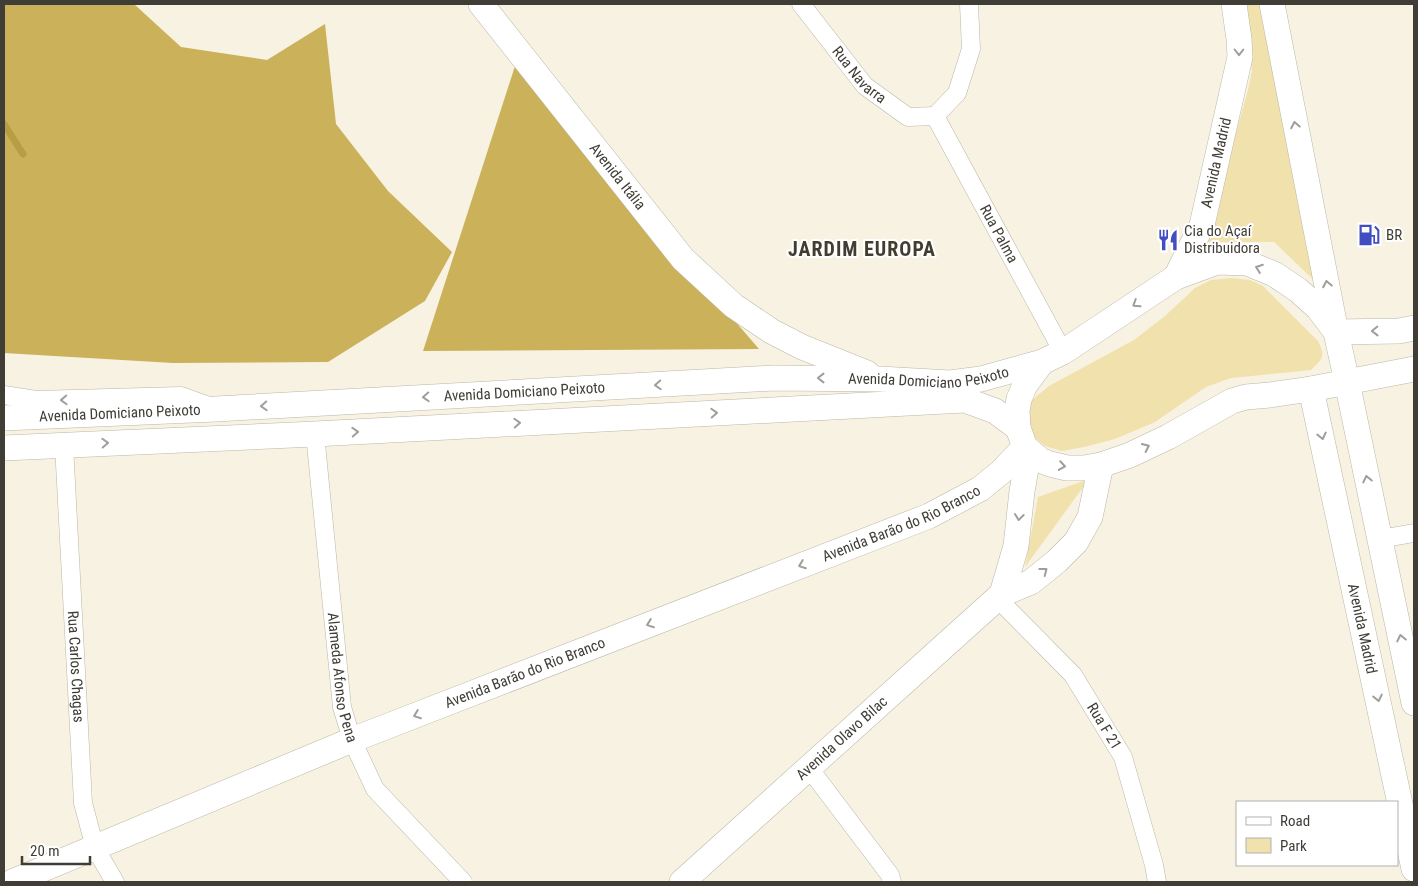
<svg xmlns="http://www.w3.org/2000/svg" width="1418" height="886" viewBox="0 0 1418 886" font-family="'Roboto Condensed',sans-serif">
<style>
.green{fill:#f1e1ad}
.forest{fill:#cbb159}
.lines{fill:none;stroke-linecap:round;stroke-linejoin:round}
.stream{stroke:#b79d44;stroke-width:7}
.street-casing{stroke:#bbb7a7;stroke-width:19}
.secondary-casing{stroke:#bbb7a7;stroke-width:26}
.street{stroke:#fff;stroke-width:18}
.secondary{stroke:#fff;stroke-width:25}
.oneway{stroke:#9f9e9a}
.labels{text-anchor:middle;stroke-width:4;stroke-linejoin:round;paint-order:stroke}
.street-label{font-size:15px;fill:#3f3d36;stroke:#fff}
.poi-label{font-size:15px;fill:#3f3d36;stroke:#fff;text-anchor:start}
.district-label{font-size:20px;font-weight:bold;letter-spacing:1px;fill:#413d2f;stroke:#fff}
</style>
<rect width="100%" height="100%" fill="#f7f2e1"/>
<g class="green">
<polygon points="1241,4 1264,4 1320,286 1274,242 1206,242 1248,90 1252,71 1249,47"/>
<path d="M1231,278L1250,280L1263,286L1318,341C1326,357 1322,359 1311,370L1231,378L1206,387L1155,422L1115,439L1084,447L1062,451L1045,446L1036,439L1029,428L1027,416L1032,400L1049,386L1134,340L1165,316L1195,288L1211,280Z"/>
<polygon points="1089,479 1025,567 1038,497"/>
</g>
<g class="forest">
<polygon points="4,4 134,4 181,47 267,60 325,24 336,124 388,191 452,252 425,301 328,362 173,363 4,353"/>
<polygon points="515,66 759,349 423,351"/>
</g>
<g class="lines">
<polyline class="stream" points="4,124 23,154"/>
<g class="street-casing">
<g id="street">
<path id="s1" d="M801,4L865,86L908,117L935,116"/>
<path id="s2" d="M935,116L1063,352"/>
<polyline points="935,116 957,93 971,49 969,4"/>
<polyline points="4,395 36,400 181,396 206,405"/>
<path id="s3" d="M315,434L342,707L352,740L375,789L463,882"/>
<path id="s4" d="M64,445L83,803L95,848L115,882"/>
<polyline points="1380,539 1414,533"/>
<path id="s5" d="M997,598L1073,675L1123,757L1154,865L1157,882"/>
<polyline points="809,768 890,875 892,882"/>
</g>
</g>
<g class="secondary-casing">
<g id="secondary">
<path id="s6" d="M481,4L683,259L734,306L771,331L802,347L867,373"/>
<polyline points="1272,4 1336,332 1399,331 1414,328"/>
<path id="s7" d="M1176,277L1202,225L1240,57L1239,39L1234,4"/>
<polyline points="1414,369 1347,382 1311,389 1270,395 1246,397 1232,401 1168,437 1130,455 1101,465 1084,468 1067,468 1050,464 1040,460 1025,447 1018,428 1017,411 1019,399 1025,385 1042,362 1063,352 1176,277 1217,262 1247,263 1274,274 1298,290 1318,308 1336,332 1347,382 1414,703"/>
<path id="s8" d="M1311,389L1414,869"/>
<path id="s9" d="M4,418L216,409L774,378L880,379L950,383L981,379L1042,362"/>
<polyline points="4,448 315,434 965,400 995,411 1018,428"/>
<polyline points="1002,594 1016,546 1022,491 1029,452"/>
<path id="s10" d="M12,882L352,740L929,516L980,489L1001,472L1025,447"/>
<path id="s11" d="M682,882L1002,594L1031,582L1057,561L1076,542L1090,517L1101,465"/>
</g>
</g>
<use href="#street" class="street"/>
<use href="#secondary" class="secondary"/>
</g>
<defs><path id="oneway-chevron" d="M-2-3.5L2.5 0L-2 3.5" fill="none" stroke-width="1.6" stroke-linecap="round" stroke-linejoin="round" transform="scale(1.25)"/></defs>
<g class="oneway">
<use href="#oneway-chevron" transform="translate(1239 52) rotate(90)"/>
<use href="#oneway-chevron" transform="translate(1295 125) rotate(-101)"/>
<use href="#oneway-chevron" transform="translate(1259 268) rotate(-160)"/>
<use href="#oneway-chevron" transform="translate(1327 284) rotate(-101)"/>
<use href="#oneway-chevron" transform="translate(1136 304) rotate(147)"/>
<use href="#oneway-chevron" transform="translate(1375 331) rotate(179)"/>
<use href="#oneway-chevron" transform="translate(821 378) rotate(-180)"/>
<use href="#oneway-chevron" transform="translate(658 385) rotate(177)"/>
<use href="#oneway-chevron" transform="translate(426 397) rotate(177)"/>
<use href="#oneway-chevron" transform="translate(64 400) rotate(178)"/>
<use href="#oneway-chevron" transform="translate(264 406) rotate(177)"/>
<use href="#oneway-chevron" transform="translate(714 413) rotate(-3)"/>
<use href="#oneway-chevron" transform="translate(517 423) rotate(-3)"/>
<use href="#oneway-chevron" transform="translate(355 432) rotate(-3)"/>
<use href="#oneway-chevron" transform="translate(1322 436) rotate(77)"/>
<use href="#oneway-chevron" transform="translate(105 443) rotate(-3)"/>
<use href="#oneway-chevron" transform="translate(1146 447) rotate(-25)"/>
<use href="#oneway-chevron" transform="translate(1062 466) rotate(9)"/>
<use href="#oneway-chevron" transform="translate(1367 479) rotate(-102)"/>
<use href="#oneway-chevron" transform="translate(1019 517) rotate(97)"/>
<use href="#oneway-chevron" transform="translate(802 565) rotate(159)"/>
<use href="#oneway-chevron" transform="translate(1044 571) rotate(-38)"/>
<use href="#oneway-chevron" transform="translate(650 624) rotate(159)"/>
<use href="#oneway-chevron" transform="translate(1401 638) rotate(-102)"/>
<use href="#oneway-chevron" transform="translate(1378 698) rotate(78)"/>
<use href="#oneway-chevron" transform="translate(417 715) rotate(159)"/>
</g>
<defs>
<g id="fuel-bare" transform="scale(1.725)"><path d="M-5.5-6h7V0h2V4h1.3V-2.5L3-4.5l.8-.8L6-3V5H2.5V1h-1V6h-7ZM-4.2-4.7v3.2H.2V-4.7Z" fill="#414ec2" stroke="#fff" stroke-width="2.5" paint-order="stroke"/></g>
<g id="restaurant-bare" transform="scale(1.725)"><path d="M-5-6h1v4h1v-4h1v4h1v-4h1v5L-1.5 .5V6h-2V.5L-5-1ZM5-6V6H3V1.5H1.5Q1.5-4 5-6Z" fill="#414ec2" stroke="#fff" stroke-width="2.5" paint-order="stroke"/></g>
</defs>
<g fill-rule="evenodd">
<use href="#fuel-bare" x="1369" y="235"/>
<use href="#restaurant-bare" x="1168" y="240"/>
</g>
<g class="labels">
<g class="street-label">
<text dy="5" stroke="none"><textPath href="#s1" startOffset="92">Rua Navarra</textPath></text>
<text dy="5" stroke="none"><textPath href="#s7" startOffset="122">Avenida Madrid</textPath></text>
<text dy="5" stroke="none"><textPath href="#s6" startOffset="220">Avenida Itália</textPath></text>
<text dy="5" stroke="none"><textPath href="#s2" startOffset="134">Rua Palma</textPath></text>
<text dy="5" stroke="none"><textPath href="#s9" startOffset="926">Avenida Domiciano Peixoto</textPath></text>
<text dy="5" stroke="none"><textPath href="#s9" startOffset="521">Avenida Domiciano Peixoto</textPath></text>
<text dy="5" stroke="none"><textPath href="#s9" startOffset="116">Avenida Domiciano Peixoto</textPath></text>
<text dy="5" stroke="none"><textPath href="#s10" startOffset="959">Avenida Barão do Rio Branco</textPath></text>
<text dy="5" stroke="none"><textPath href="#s8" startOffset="245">Avenida Madrid</textPath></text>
<text dy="5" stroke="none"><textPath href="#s4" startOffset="222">Rua Carlos Chagas</textPath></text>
<text dy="5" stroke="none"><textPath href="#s10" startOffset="554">Avenida Barão do Rio Branco</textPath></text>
<text dy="5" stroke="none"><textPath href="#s3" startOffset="245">Alameda Afonso Pena</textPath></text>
<text dy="5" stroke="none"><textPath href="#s5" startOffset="168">Rua F 21</textPath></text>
<text dy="5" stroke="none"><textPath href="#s11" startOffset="215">Avenida Olavo Bilac</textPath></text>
</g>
<g class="poi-label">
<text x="1184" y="236">Cia do Açaí<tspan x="1184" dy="17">Distribuidora</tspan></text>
<text x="1386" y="240">BR</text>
</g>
<g class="district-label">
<text x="862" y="256">JARDIM EUROPA</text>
</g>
</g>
<rect width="1418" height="886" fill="none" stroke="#3f3d36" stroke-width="10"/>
<rect x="1236" y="801" width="162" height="65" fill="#ffffff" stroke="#b2b1af"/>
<rect x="1246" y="817" width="25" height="8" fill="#ffffff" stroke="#b2b1af"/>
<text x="1280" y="826" font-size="15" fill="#3f3d36">Road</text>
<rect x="1246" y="838" width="25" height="15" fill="#f1e1ad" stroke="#b2b1af"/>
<text x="1280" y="851" font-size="15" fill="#3f3d36">Park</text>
<path d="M22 856v8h68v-8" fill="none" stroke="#3f3d36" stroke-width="2.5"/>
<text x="30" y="856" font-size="15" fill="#3f3d36" stroke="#ffffff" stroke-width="4" paint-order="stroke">20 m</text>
</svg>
